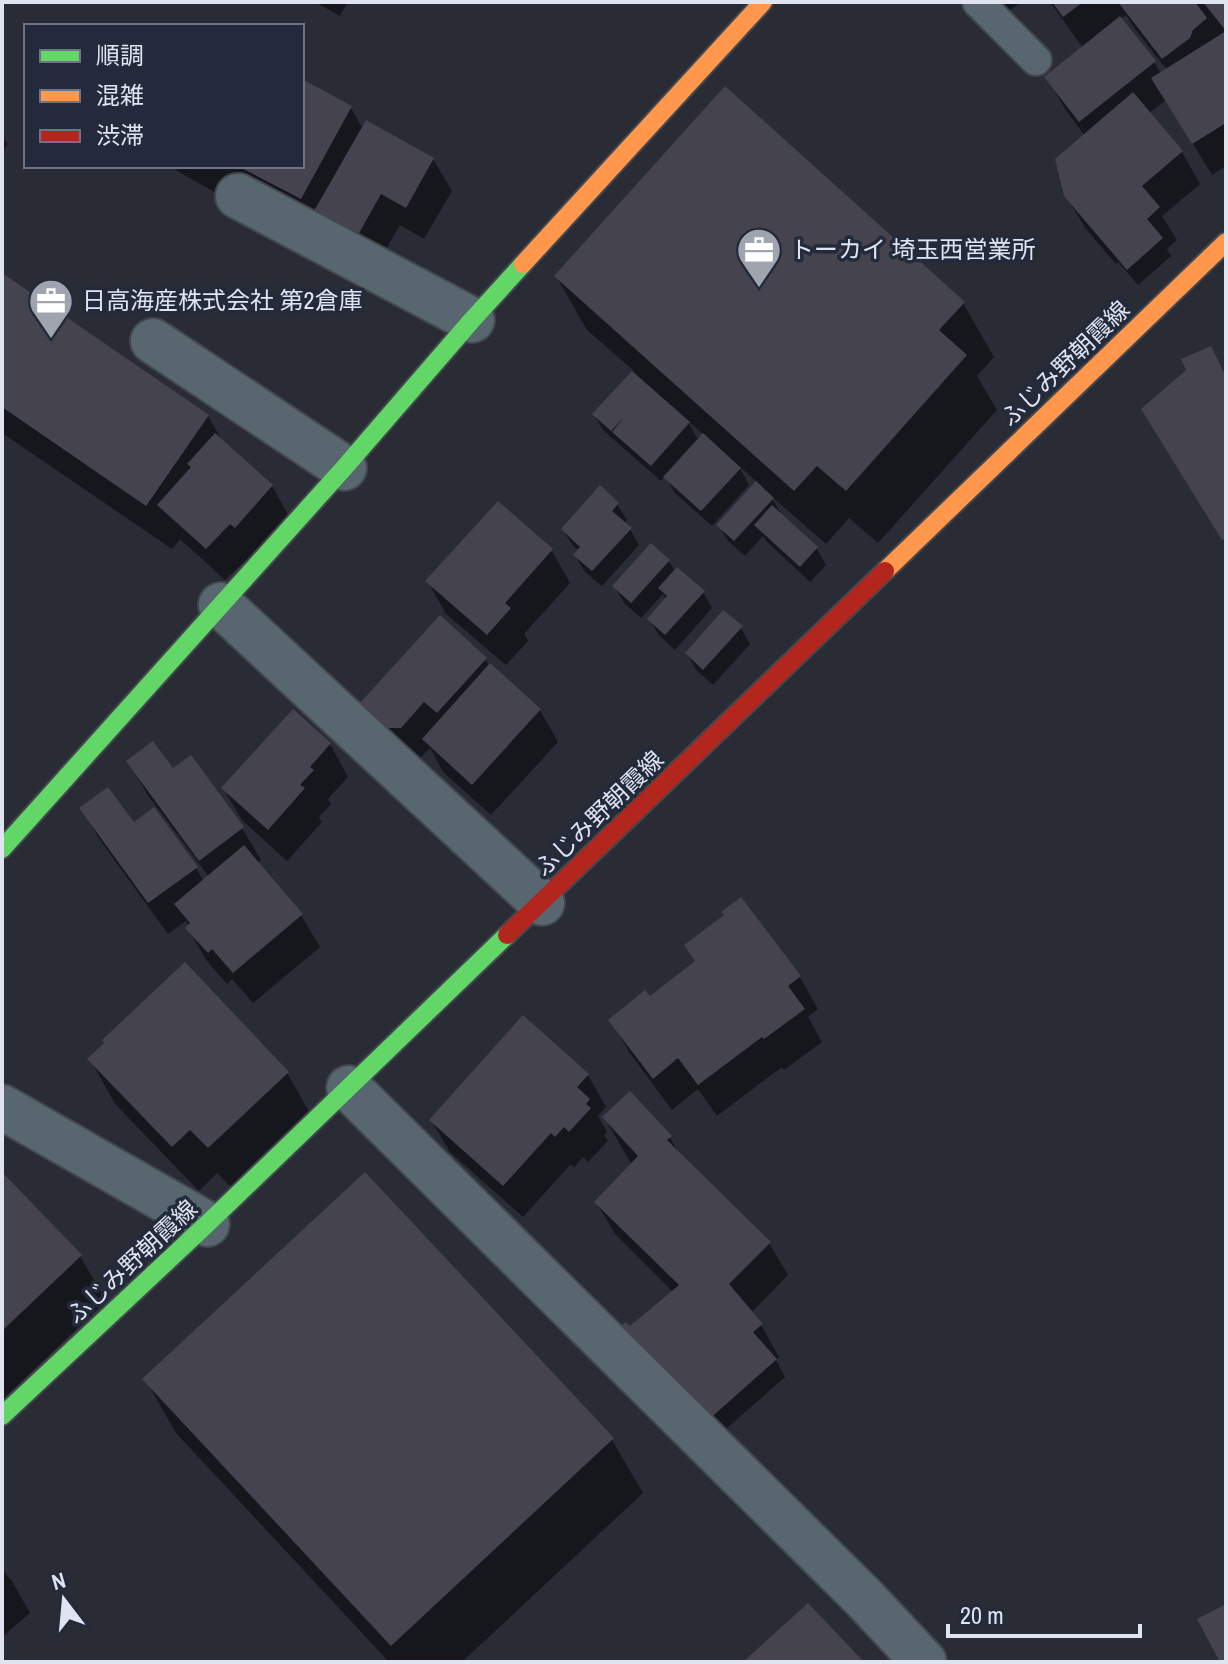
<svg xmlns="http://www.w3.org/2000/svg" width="1228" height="1664" viewBox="0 0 1228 1664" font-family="'Archivo Narrow','Noto Sans JP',sans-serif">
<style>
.shadow{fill:#0007;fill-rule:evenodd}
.building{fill:#45444e}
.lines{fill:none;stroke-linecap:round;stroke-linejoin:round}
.lane-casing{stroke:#43474e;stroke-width:34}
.street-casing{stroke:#43474e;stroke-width:48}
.fast-casing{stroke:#43474e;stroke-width:22}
.slow-casing{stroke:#43474e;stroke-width:22}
.jam-casing{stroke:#43474e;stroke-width:22}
.lane{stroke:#57666f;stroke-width:30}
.street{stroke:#57666f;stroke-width:44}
.fast{stroke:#63d668;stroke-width:18}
.slow{stroke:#ff974d;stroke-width:18}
.jam{stroke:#b3261e;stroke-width:18}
.labels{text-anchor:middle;stroke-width:7;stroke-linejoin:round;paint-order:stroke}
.poi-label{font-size:24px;fill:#dfe4f0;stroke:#232a3b;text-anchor:start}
.street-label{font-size:24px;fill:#dfe4f0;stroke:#232a3b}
</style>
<rect width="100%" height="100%" fill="#292c35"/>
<g class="shadow">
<polygon points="315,2 348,2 340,16"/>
<polygon points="994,2 1021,2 1004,15"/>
<path d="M1050,2H1226V166L1212,175L1166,100L1149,113L1182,152L1200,184L1162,216L1177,240L1167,249L1171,256L1138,285L1118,262L1116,264L1085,228L1066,195L1085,136L1065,109L1047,77L1083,48ZM1126,15L1132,25L1167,70L1161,74L1154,62L1120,19Z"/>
<polygon points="302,81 351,108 363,129 433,159 452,191 424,239 400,225 376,266 243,208 177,171 174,166 302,166"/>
<polygon points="2,136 7,144 2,153"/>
<polygon points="2,276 208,416 223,442 272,486 290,518 225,580 180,539 172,549 2,433"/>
<path d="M556,276L963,303L994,357L977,376L997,410L878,543L849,518L826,544L770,495L782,515L817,549L826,565L810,582L766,541L763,536L745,556L728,541L719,525L757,482L739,466L749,485L712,526L675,493L665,476L661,481L604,431L594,415L634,371L587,330ZM687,420L704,435L699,441Z"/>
<polygon points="617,504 627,520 624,524 630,529 639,545 602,586 584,571 575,555 579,551 573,546 563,530"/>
<polygon points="552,551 570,583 524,634 528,641 506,665 446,614 428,582"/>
<polygon points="669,561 675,572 703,592 712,608 675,650 659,635 649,619 667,599 663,594 641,618 624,603 615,587"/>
<polygon points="741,628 750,644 713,685 696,670 687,653"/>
<polygon points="485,659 490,667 540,710 558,742 491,815 443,772 430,748 419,759 380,737 361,705"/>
<polygon points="293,712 330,744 348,777 328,799 331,804 319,817 322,822 287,861 242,820 223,788"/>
<polygon points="129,762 172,770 242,828 261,860 257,863 301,915 320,947 253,1003 232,979 227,984 206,960 188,928 189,926 186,921 168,934 100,840 82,808 133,825 196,868 204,882 209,877 147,794"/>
<polygon points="726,916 800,977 818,1009 808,1017 822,1042 784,1070 782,1067 717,1116 698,1089 672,1110 629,1052 611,1020 649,999 696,963"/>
<polygon points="90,1059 287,1073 313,1118 235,1191 217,1173 199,1191 115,1104"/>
<polygon points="588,1075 606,1107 598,1116 607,1132 604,1135 608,1141 588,1162 583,1157 574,1168 571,1164 523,1217 450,1152 431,1120"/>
<polygon points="630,1094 670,1138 682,1158 769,1243 788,1275 751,1313 761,1325 779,1357 776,1360 785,1377 717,1437 630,1329 673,1292 615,1234 596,1202 632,1165 604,1117"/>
<polygon points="2,1176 80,1256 106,1301 2,1400"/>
<polygon points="145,1379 612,1440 643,1493 462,1662 389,1662 176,1433"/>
<polygon points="2,1570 12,1581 30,1613 2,1637"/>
</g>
<g class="building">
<polygon points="1052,2 1083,2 1063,17"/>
<polygon points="1118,2 1195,2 1207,18 1193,30 1190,38 1162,59"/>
<polygon points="1203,2 1226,2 1226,31"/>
<polygon points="1120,16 1156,61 1079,122 1044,77"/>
<polygon points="1226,31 1226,123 1192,144 1151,78"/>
<polygon points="302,79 352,106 301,199 238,166 302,166"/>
<polygon points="725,86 965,302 939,330 967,355 846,491 817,466 794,491 554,276"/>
<polygon points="1133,92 1183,151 1142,186 1160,207 1147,219 1163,238 1127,270 1064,196 1055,159"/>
<polygon points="366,120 434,158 406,208 381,194 358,235 314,211"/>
<polygon points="2,273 209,415 146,506 2,407"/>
<polygon points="1211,346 1226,377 1226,538 1222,540 1141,409 1186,370 1181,359"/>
<polygon points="632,371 690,422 651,466 612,432 624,417 611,431 592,414"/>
<polygon points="215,433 273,485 235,528 230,524 206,549 157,505 191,467 187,464"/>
<polygon points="703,433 741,468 701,511 663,477"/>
<polygon points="756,481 774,498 734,541 716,525"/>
<polygon points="600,485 619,503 612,511 632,528 592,571 573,555 580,547 561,529"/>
<polygon points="498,501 553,549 505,603 511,608 487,635 425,581"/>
<polygon points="772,505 818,547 800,567 754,525"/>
<polygon points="651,543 670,560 631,603 612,586"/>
<polygon points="677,567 705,591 665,635 647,619 667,596 658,588"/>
<polygon points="723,610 743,626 703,670 685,653"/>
<polygon points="440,615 487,658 437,713 424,702 401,728 385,728 359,704"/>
<polygon points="490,663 541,709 472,785 422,739"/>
<polygon points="293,709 331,743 310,767 314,770 300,785 305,788 268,830 221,788"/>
<polygon points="153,741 173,768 191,755 244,827 199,861 126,761"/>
<polygon points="108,787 134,822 154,807 198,867 148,903 79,808"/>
<polygon points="244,845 303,914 233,973 212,949 208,953 185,928 190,923 174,904"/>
<polygon points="741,897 801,976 788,986 805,1009 764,1039 762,1037 698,1085 678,1058 653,1079 608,1020 645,990 650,996 695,961 684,945 724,915 721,912"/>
<polygon points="185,962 289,1072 208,1148 190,1130 172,1147 87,1059 104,1043 102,1040"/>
<polygon points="523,1015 589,1074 577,1087 590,1099 586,1104 591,1108 569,1132 564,1127 555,1137 551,1133 503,1186 429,1120"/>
<polygon points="630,1091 672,1136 667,1140 771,1242 729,1284 763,1324 753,1332 777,1359 706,1422 616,1331 625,1322 630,1326 679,1285 594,1202 638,1156 602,1117"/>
<polygon points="2,1172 82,1255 2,1331"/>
<polygon points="365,1172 614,1438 391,1646 142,1379"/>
<polygon points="808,1603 864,1662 743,1662"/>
<polygon points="1226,1604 1226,1662 1220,1662 1197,1619"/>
</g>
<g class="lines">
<g class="lane-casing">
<polyline id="lane" points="978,2 1036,60"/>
</g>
<g class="street-casing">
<g id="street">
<polyline points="238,196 472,320"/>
<polyline points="153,341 344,468"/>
<polyline points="221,605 542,903"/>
<polyline points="349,1088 865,1599 924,1662"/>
<polyline points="2,1107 207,1224"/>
</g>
</g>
<g class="fast-casing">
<g id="fast">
<polyline points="2,849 344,468 472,320 523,264"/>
<polyline points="2,1416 207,1224 507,935"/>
</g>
</g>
<g class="slow-casing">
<g id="slow">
<polyline points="523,264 763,2"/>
<polyline points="885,571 1226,242"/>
</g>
</g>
<g class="jam-casing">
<polyline id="jam" points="507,935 885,571"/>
</g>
<use href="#lane" class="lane"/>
<use href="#street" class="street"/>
<use href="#fast" class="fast"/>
<use href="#slow" class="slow"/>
<use href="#jam" class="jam"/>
</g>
<defs>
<g id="office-pin" transform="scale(2.3)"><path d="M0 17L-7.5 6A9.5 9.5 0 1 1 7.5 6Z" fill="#9fa4af" stroke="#232a3b"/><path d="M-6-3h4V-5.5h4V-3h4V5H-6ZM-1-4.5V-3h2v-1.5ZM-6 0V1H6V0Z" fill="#fff"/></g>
</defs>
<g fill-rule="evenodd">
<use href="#office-pin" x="759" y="250"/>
<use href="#office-pin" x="51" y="301"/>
</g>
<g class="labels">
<g class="poi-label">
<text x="790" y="258">トーカイ 埼玉西営業所</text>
<text x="82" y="309">日高海産株式会社 第2倉庫</text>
</g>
<g class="street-label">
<text transform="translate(1065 364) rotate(-44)" y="8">ふじみ野朝霞線</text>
<text transform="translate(599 814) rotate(-44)" y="8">ふじみ野朝霞線</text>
<text transform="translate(132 1262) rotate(-43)" y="8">ふじみ野朝霞線</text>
</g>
</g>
<rect width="1228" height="1664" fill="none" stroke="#dfe4f0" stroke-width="8"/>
<rect x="24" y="24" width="280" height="144" fill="#232a3b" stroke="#6e7483" stroke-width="2"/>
<rect x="40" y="50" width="40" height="12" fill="#63d668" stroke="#6e7483" stroke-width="2"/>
<text x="96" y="64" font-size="24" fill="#dfe4f0">順調</text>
<rect x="40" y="90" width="40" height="12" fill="#ff974d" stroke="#6e7483" stroke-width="2"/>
<text x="96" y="104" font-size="24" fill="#dfe4f0">混雑</text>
<rect x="40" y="130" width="40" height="12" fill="#b3261e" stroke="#6e7483" stroke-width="2"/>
<text x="96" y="144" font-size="24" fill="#dfe4f0">渋滞</text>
<g transform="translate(64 1600) rotate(344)" stroke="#232a3b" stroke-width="6" paint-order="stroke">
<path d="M0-6L14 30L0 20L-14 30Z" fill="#dfe4f0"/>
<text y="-12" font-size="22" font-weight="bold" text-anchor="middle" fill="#dfe4f0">N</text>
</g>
<path d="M948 1624v12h192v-12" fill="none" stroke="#dfe4f0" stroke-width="4"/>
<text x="960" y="1624" font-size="24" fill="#dfe4f0" stroke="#232a3b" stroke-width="6" paint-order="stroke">20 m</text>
</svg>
